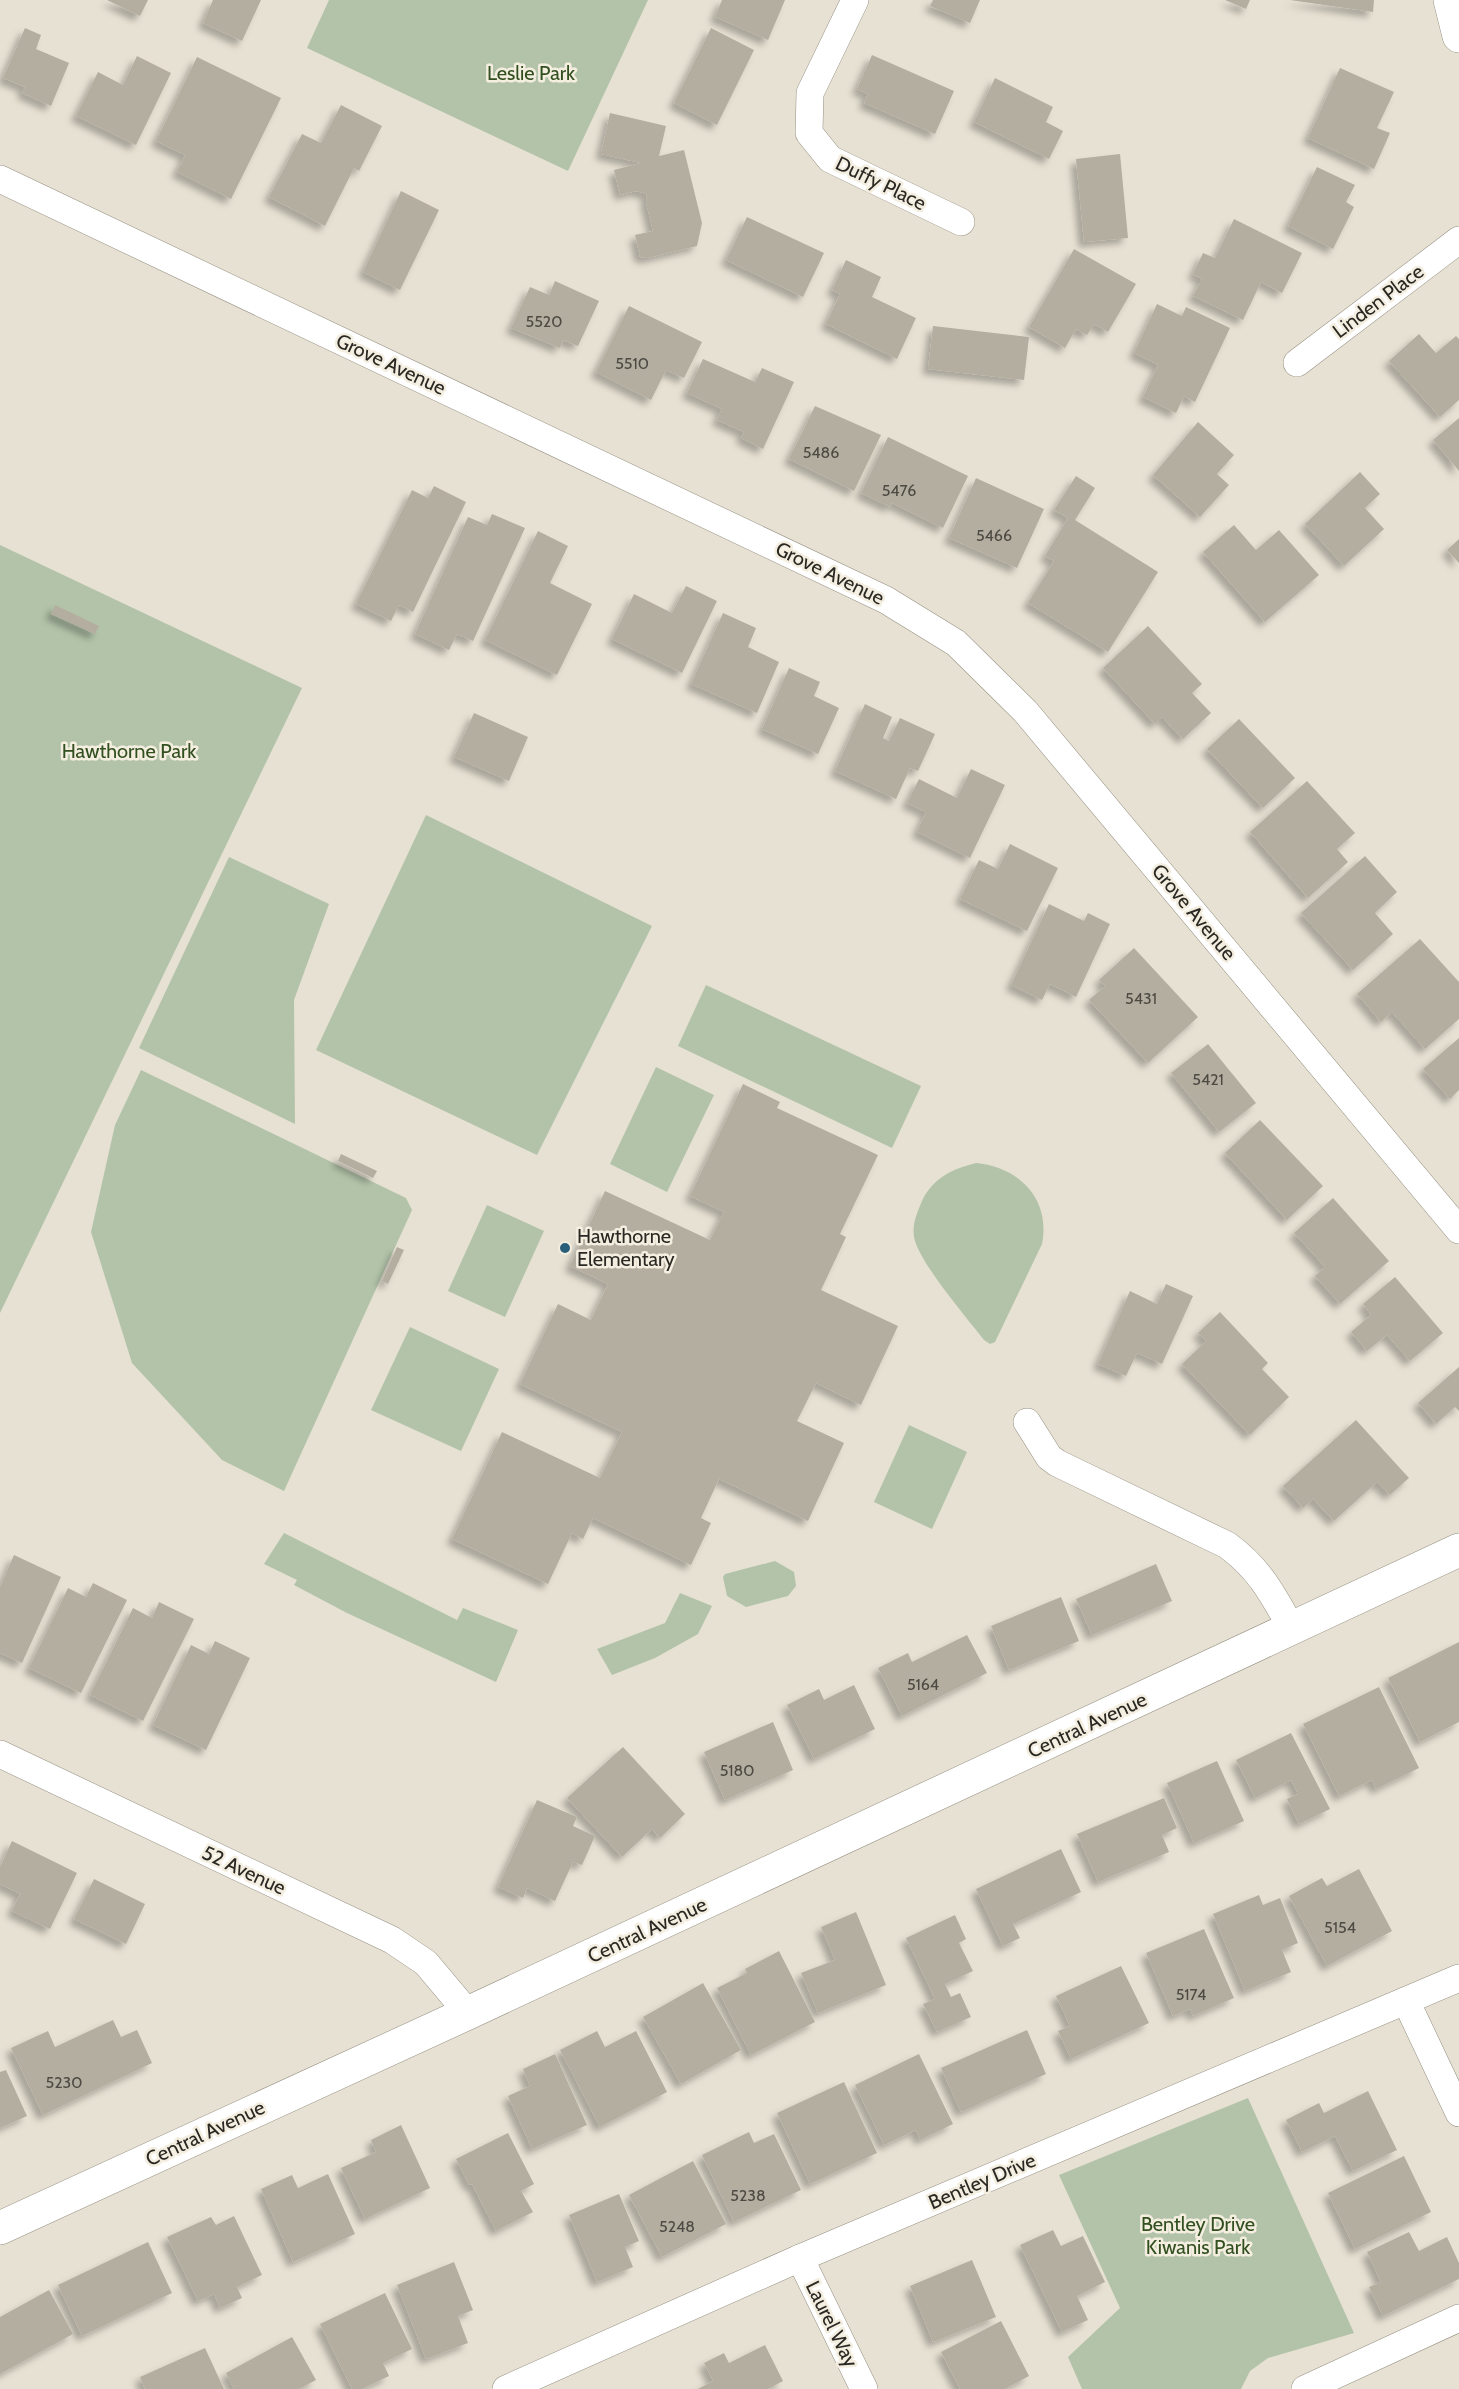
<svg xmlns="http://www.w3.org/2000/svg" width="1459" height="2389" viewBox="0 0 1459 2389" font-family="Cabin,sans-serif">
<style>
.green{fill:#b2c3a9}
.building{fill:#b4aea0;filter:url(#shadow)}
.lines{fill:none;stroke-linecap:round;stroke-linejoin:round}
.minor-casing{stroke:#959082;stroke-width:28}
.tertiary-casing{stroke:#959082;stroke-width:34}
.minor{stroke:#fff;stroke-width:27}
.tertiary{stroke:#fff;stroke-width:33}
.poi-dot{fill:#295e7a;stroke:#f4eee0;stroke-width:2}
.labels{text-anchor:middle;stroke-width:5;stroke-linejoin:round;paint-order:stroke}
.number-label{font-size:16px;fill:#4c4a42}
.park-label{font-size:20px;fill:#314f1f;stroke:#f4eee0}
.street-label{font-size:20px;fill:#2a2823;stroke:#f4eee0}
.poi-label{font-size:20px;fill:#2a2823;stroke:#f4eee0;text-anchor:start}
</style>
<defs>
<filter id="shadow"><feDropShadow dx="-5.5" dy="5.5" stdDeviation="3" flood-color="#0004"/></filter>
</defs>
<rect width="100%" height="100%" fill="#e7e1d3"/>
<g class="green">
<polygon points="329,0 648,0 568,171 307,48"/>
<polygon points="0,545 302,688 0,1313"/>
<polygon points="426,815 652,926 537,1155 316,1050"/>
<polygon points="229,857 329,904 294,1000 295,1124 139,1048"/>
<polygon points="706,985 921,1086 892,1148 678,1046"/>
<polygon points="656,1067 714,1095 667,1192 610,1164"/>
<polygon points="141,1070 406,1198 412,1210 284,1491 222,1460 132,1363 91,1232 115,1125"/>
<path d="M976,1163C1019,1167 1051,1199 1042,1244L995,1342L990,1344L984,1340C967,1318 918,1261 914,1237C912,1224 917,1213 922,1201C933,1178 952,1169 976,1163Z"/>
<polygon points="487,1205 544,1231 505,1317 448,1291"/>
<polygon points="410,1327 499,1369 461,1451 371,1410"/>
<polygon points="909,1425 967,1452 932,1529 874,1502"/>
<polygon points="284,1533 457,1620 463,1608 518,1630 496,1682 347,1613 294,1585 297,1580 264,1564"/>
<polygon points="775,1561 794,1572 796,1586 788,1596 746,1607 727,1596 723,1577 725,1574"/>
<polygon points="680,1593 712,1606 698,1634 655,1658 612,1675 597,1649 665,1623"/>
<polygon points="1248,2098 1354,2333 1268,2358 1250,2371 1241,2389 1082,2389 1068,2357 1120,2308 1059,2175"/>
</g>
<g class="building">
<polygon points="107,0 148,0 140,16"/>
<polygon points="213,0 261,0 242,41 203,23"/>
<polygon points="722,0 785,0 768,40 715,17"/>
<polygon points="933,0 980,0 970,23 930,6"/>
<polygon points="1225,0 1250,0 1246,9"/>
<polygon points="1290,0 1374,0 1373,12"/>
<polygon points="25,28 41,35 36,49 69,63 51,106 22,93 25,87 3,78"/>
<polygon points="711,28 754,50 717,125 674,103"/>
<polygon points="872,55 954,91 935,134 864,103 868,94 857,89"/>
<polygon points="137,56 171,73 136,145 76,116 98,72 123,85"/>
<polygon points="197,57 281,98 231,199 177,172 185,155 156,141"/>
<polygon points="1340,68 1394,92 1377,128 1390,133 1374,169 1308,138"/>
<polygon points="995,78 1053,107 1046,122 1063,131 1049,159 974,122"/>
<polygon points="341,105 382,126 359,171 354,168 325,226 269,197 302,134 321,143"/>
<polygon points="610,113 666,126 659,156 684,150 702,223 697,246 647,258 640,257 635,235 653,231 646,202 647,194 636,191 620,195 614,170 641,163 601,154"/>
<polygon points="1120,154 1128,238 1084,242 1076,159"/>
<polygon points="1317,167 1355,185 1346,202 1354,207 1333,249 1288,226"/>
<polygon points="401,191 439,210 400,290 363,272"/>
<polygon points="747,217 824,253 803,297 726,260"/>
<polygon points="1234,219 1302,253 1282,293 1261,282 1243,320 1193,296 1202,279 1193,274 1203,253 1215,258"/>
<polygon points="1074,249 1136,284 1108,332 1094,324 1087,335 1076,329 1065,348 1029,327"/>
<polygon points="846,260 881,277 872,297 916,318 897,359 826,324 840,294 832,290"/>
<polygon points="555,281 599,301 578,346 563,340 560,348 511,328 530,287 549,295"/>
<polygon points="1157,304 1182,316 1186,307 1230,328 1195,402 1184,396 1176,413 1143,397 1158,365 1134,353"/>
<polygon points="629,306 702,342 684,378 666,370 651,400 596,372"/>
<polygon points="933,326 1029,337 1024,380 928,369"/>
<polygon points="1419,334 1436,353 1456,336 1459,339 1459,400 1440,417 1389,361"/>
<polygon points="703,359 755,382 762,368 794,382 763,449 741,438 744,432 717,420 722,409 687,393"/>
<polygon points="815,406 881,435 854,491 789,459"/>
<polygon points="1459,418 1459,471 1433,440"/>
<polygon points="1198,422 1234,455 1217,474 1229,485 1200,517 1153,475"/>
<polygon points="888,437 968,476 943,528 892,503 890,507 861,493"/>
<polygon points="1360,472 1380,494 1365,508 1384,529 1344,566 1305,524"/>
<polygon points="1076,476 1095,488 1075,520 1158,572 1108,652 1028,603 1054,561 1045,556 1068,518 1054,510"/>
<polygon points="976,478 1044,509 1017,568 949,538"/>
<polygon points="434,486 466,502 413,612 399,605 391,621 356,604 412,490 428,498"/>
<polygon points="492,514 525,528 473,641 457,634 449,650 415,634 468,517 487,525"/>
<polygon points="1234,525 1256,550 1279,530 1319,575 1265,622 1203,552"/>
<polygon points="538,531 568,546 550,583 592,604 557,675 485,640"/>
<polygon points="1459,539 1459,563 1447,550"/>
<polygon points="686,586 717,601 682,673 612,639 634,594 672,613"/>
<polygon points="55,605 99,626 95,634 51,614"/>
<polygon points="723,613 756,628 748,647 779,662 757,713 691,684"/>
<polygon points="1148,626 1202,684 1192,693 1211,713 1183,739 1162,717 1155,724 1103,668"/>
<polygon points="789,668 820,682 814,696 839,708 818,754 762,729"/>
<polygon points="865,704 892,717 883,738 889,741 900,718 935,734 918,771 910,768 896,799 835,771"/>
<polygon points="474,713 528,737 509,781 454,757"/>
<polygon points="1239,719 1295,778 1263,808 1207,749"/>
<polygon points="971,769 1005,785 970,858 917,832 926,812 907,803 919,779 957,798"/>
<polygon points="1307,781 1355,833 1337,849 1348,862 1308,898 1250,832"/>
<polygon points="1010,844 1058,868 1027,931 960,899 979,860 998,869"/>
<polygon points="1365,856 1397,892 1375,913 1393,934 1353,970 1301,913"/>
<polygon points="1049,904 1084,921 1088,913 1110,924 1076,997 1050,984 1042,1000 1011,985"/>
<polygon points="1420,939 1459,982 1459,1019 1425,1049 1392,1012 1381,1022 1357,994"/>
<polygon points="1134,948 1198,1017 1148,1063 1089,1000 1105,986 1099,980"/>
<polygon points="1459,1038 1459,1090 1450,1099 1423,1069"/>
<polygon points="1208,1044 1256,1103 1219,1132 1171,1073"/>
<polygon points="743,1084 780,1102 777,1108 878,1155 840,1234 846,1237 821,1290 898,1326 861,1405 816,1383 797,1421 844,1443 808,1521 719,1479 701,1518 711,1523 691,1565 593,1518 583,1539 572,1533 548,1584 452,1539 502,1432 600,1478 622,1432 520,1384 558,1304 591,1320 608,1284 570,1266 605,1191 710,1240 724,1212 690,1196"/>
<polygon points="1260,1120 1323,1186 1287,1220 1225,1153"/>
<polygon points="341,1154 377,1171 373,1178 338,1161"/>
<polygon points="1333,1198 1389,1261 1340,1304 1315,1276 1325,1267 1294,1233"/>
<polygon points="397,1247 404,1250 388,1284 382,1281"/>
<polygon points="1395,1277 1443,1333 1410,1361 1387,1335 1367,1351 1351,1332 1371,1315 1363,1304"/>
<polygon points="1166,1284 1193,1296 1162,1364 1137,1353 1126,1376 1098,1364 1130,1291 1157,1304"/>
<polygon points="1220,1312 1268,1363 1262,1369 1289,1397 1250,1435 1182,1364 1206,1341 1198,1333"/>
<polygon points="1459,1367 1459,1411 1455,1407 1436,1424 1418,1403"/>
<polygon points="1356,1420 1409,1478 1390,1495 1377,1482 1334,1521 1313,1499 1303,1508 1283,1486"/>
<polygon points="14,1555 61,1577 22,1663 0,1653 0,1587"/>
<polygon points="1156,1564 1172,1601 1092,1635 1076,1599"/>
<polygon points="93,1583 127,1600 81,1693 29,1668 68,1588 86,1597"/>
<polygon points="1061,1597 1079,1641 1009,1670 991,1626"/>
<polygon points="159,1602 194,1619 143,1721 90,1695 133,1608 152,1618"/>
<polygon points="967,1635 987,1673 902,1716 878,1668 908,1653 912,1662"/>
<polygon points="215,1641 250,1658 206,1750 153,1725 191,1645 209,1654"/>
<polygon points="1459,1642 1459,1722 1420,1742 1388,1678"/>
<polygon points="854,1685 875,1729 814,1759 787,1705 819,1689 824,1700"/>
<polygon points="1379,1687 1419,1768 1376,1789 1372,1780 1339,1796 1303,1724"/>
<polygon points="773,1722 793,1770 725,1800 704,1752"/>
<polygon points="1291,1733 1330,1809 1299,1824 1287,1799 1298,1794 1291,1780 1255,1798 1236,1760"/>
<polygon points="623,1747 685,1814 660,1838 652,1829 622,1857 567,1798"/>
<polygon points="1217,1761 1244,1821 1194,1843 1167,1783"/>
<polygon points="1164,1798 1177,1828 1162,1835 1169,1852 1098,1882 1077,1834"/>
<polygon points="537,1800 577,1817 573,1826 595,1836 582,1865 573,1862 555,1901 527,1888 523,1898 498,1887"/>
<polygon points="12,1841 77,1873 50,1929 12,1911 20,1894 0,1884 0,1867"/>
<polygon points="1061,1849 1081,1892 1013,1924 1020,1938 1003,1946 976,1889"/>
<polygon points="1359,1869 1392,1931 1327,1966 1289,1896 1322,1878 1327,1886"/>
<polygon points="94,1879 145,1904 126,1944 74,1919"/>
<polygon points="1259,1895 1263,1905 1280,1898 1298,1943 1282,1950 1291,1972 1245,1991 1213,1914"/>
<polygon points="856,1912 886,1985 818,2013 801,1973 835,1960 821,1927"/>
<polygon points="955,1915 966,1939 959,1943 973,1971 945,1984 951,1997 960,1993 971,2017 937,2032 923,2004 935,1999 906,1938"/>
<polygon points="1204,1929 1234,1998 1193,2016 1190,2009 1173,2016 1146,1953"/>
<polygon points="779,1951 815,2022 751,2055 717,1988 747,1973 745,1969"/>
<polygon points="1121,1966 1149,2023 1071,2059 1058,2031 1070,2026 1056,1996"/>
<polygon points="703,1983 741,2050 681,2084 643,2017"/>
<polygon points="113,2020 121,2037 137,2030 152,2063 43,2115 11,2048 48,2031 55,2047"/>
<polygon points="1027,2030 1046,2074 961,2112 941,2068"/>
<polygon points="597,2031 605,2047 636,2031 667,2092 600,2127 560,2050"/>
<polygon points="555,2054 587,2125 532,2149 508,2096 530,2086 523,2069"/>
<polygon points="919,2054 953,2124 920,2140 916,2130 884,2145 855,2085"/>
<polygon points="6,2070 27,2116 0,2128 0,2072"/>
<polygon points="844,2082 877,2153 810,2184 777,2113"/>
<polygon points="1368,2091 1397,2150 1353,2171 1335,2136 1302,2152 1286,2120 1319,2103 1324,2113"/>
<polygon points="401,2125 430,2188 365,2219 341,2168 376,2152 371,2140"/>
<polygon points="749,2132 754,2143 774,2134 801,2190 734,2222 702,2155"/>
<polygon points="508,2133 534,2184 521,2191 533,2212 496,2231 472,2184 469,2185 456,2159"/>
<polygon points="1404,2156 1431,2212 1355,2249 1328,2193"/>
<polygon points="693,2161 726,2224 662,2257 629,2195"/>
<polygon points="328,2174 355,2234 293,2262 261,2189 292,2175 298,2188"/>
<polygon points="619,2194 639,2241 625,2247 633,2267 597,2282 569,2215"/>
<polygon points="234,2216 262,2275 237,2287 242,2298 220,2308 214,2294 198,2301 167,2237 211,2217 216,2225"/>
<polygon points="1053,2230 1061,2246 1083,2236 1105,2282 1077,2296 1088,2320 1062,2332 1020,2245"/>
<polygon points="1409,2232 1419,2251 1447,2237 1459,2263 1459,2279 1383,2316 1369,2287 1381,2282 1367,2252"/>
<polygon points="148,2242 172,2293 82,2336 58,2285"/>
<polygon points="972,2260 996,2317 933,2342 910,2286"/>
<polygon points="454,2262 473,2310 458,2316 468,2343 426,2359 397,2285"/>
<polygon points="49,2290 73,2334 0,2374 0,2317"/>
<polygon points="385,2293 412,2349 383,2363 389,2376 362,2389 352,2389 320,2324"/>
<polygon points="1001,2321 1029,2376 1005,2389 960,2389 941,2352"/>
<polygon points="292,2337 316,2380 299,2389 234,2389 226,2373"/>
<polygon points="765,2345 783,2381 768,2389 698,2389 713,2381 704,2363 724,2353 729,2363"/>
<polygon points="205,2348 224,2389 145,2389 140,2377"/>
</g>
<g class="lines">
<g class="minor-casing">
<g id="minor">
<polyline points="855,0 810,93 809,133 830,159 961,222"/>
<polyline points="0,179 886,600 956,643 1025,711 1459,1230"/>
<polyline points="1297,363 1459,240"/>
<path d="M1027,1422L1049,1457L1057,1463L1227,1545C1260,1569 1273,1595 1292,1629"/>
<polyline points="0,1754 392,1940 426,1963 468,2013"/>
<polyline points="1406,2001 1459,2113"/>
<polyline points="800,2258 864,2389"/>
<polyline points="506,2389 800,2258 1459,1978"/>
<polyline points="1305,2389 1459,2318"/>
</g>
</g>
<g class="tertiary-casing">
<g id="tertiary">
<polyline points="1450,0 1459,36"/>
<polyline points="0,2228 468,2013 1459,1550"/>
</g>
</g>
<use href="#minor" class="minor"/>
<use href="#tertiary" class="tertiary"/>
</g>
<circle class="poi-dot" cx="565" cy="1248" r="6"/>
<g class="labels">
<g class="number-label">
<text x="544" y="327">5520</text>
<text x="632" y="369">5510</text>
<text x="821" y="458">5486</text>
<text x="899" y="496">5476</text>
<text x="994" y="541">5466</text>
<text x="1141" y="1004">5431</text>
<text x="1208" y="1085">5421</text>
<text x="923" y="1690">5164</text>
<text x="737" y="1776">5180</text>
<text x="1340" y="1933">5154</text>
<text x="1191" y="2000">5174</text>
<text x="64" y="2088">5230</text>
<text x="748" y="2201">5238</text>
<text x="677" y="2232">5248</text>
</g>
<g class="park-label">
<text x="531" y="80">Leslie Park</text>
<text x="129" y="758">Hawthorne Park</text>
<text x="1198" y="2231">Bentley Drive<tspan x="1198" dy="23">Kiwanis Park</tspan></text>
</g>
<g class="street-label">
<text transform="translate(881 183) rotate(26)" y="7">Duffy Place</text>
<text transform="translate(1378 301) rotate(-37)" y="7">Linden Place</text>
<text transform="translate(391 364) rotate(25)" y="7">Grove Avenue</text>
<text transform="translate(830 573) rotate(26)" y="7">Grove Avenue</text>
<text transform="translate(1194 912) rotate(50)" y="7">Grove Avenue</text>
<text transform="translate(1087 1725) rotate(-25)" y="7">Central Avenue</text>
<text transform="translate(244 1870) rotate(25)" y="7">52 Avenue</text>
<text transform="translate(647 1930) rotate(-25)" y="7">Central Avenue</text>
<text transform="translate(205 2133) rotate(-25)" y="7">Central Avenue</text>
<text transform="translate(982 2181) rotate(-23)" y="7">Bentley Drive</text>
<text transform="translate(832 2324) rotate(64)" y="7">Laurel Way</text>
</g>
<g class="poi-label">
<text x="577" y="1243">Hawthorne<tspan x="577" dy="23">Elementary</tspan></text>
</g>
</g>
</svg>
